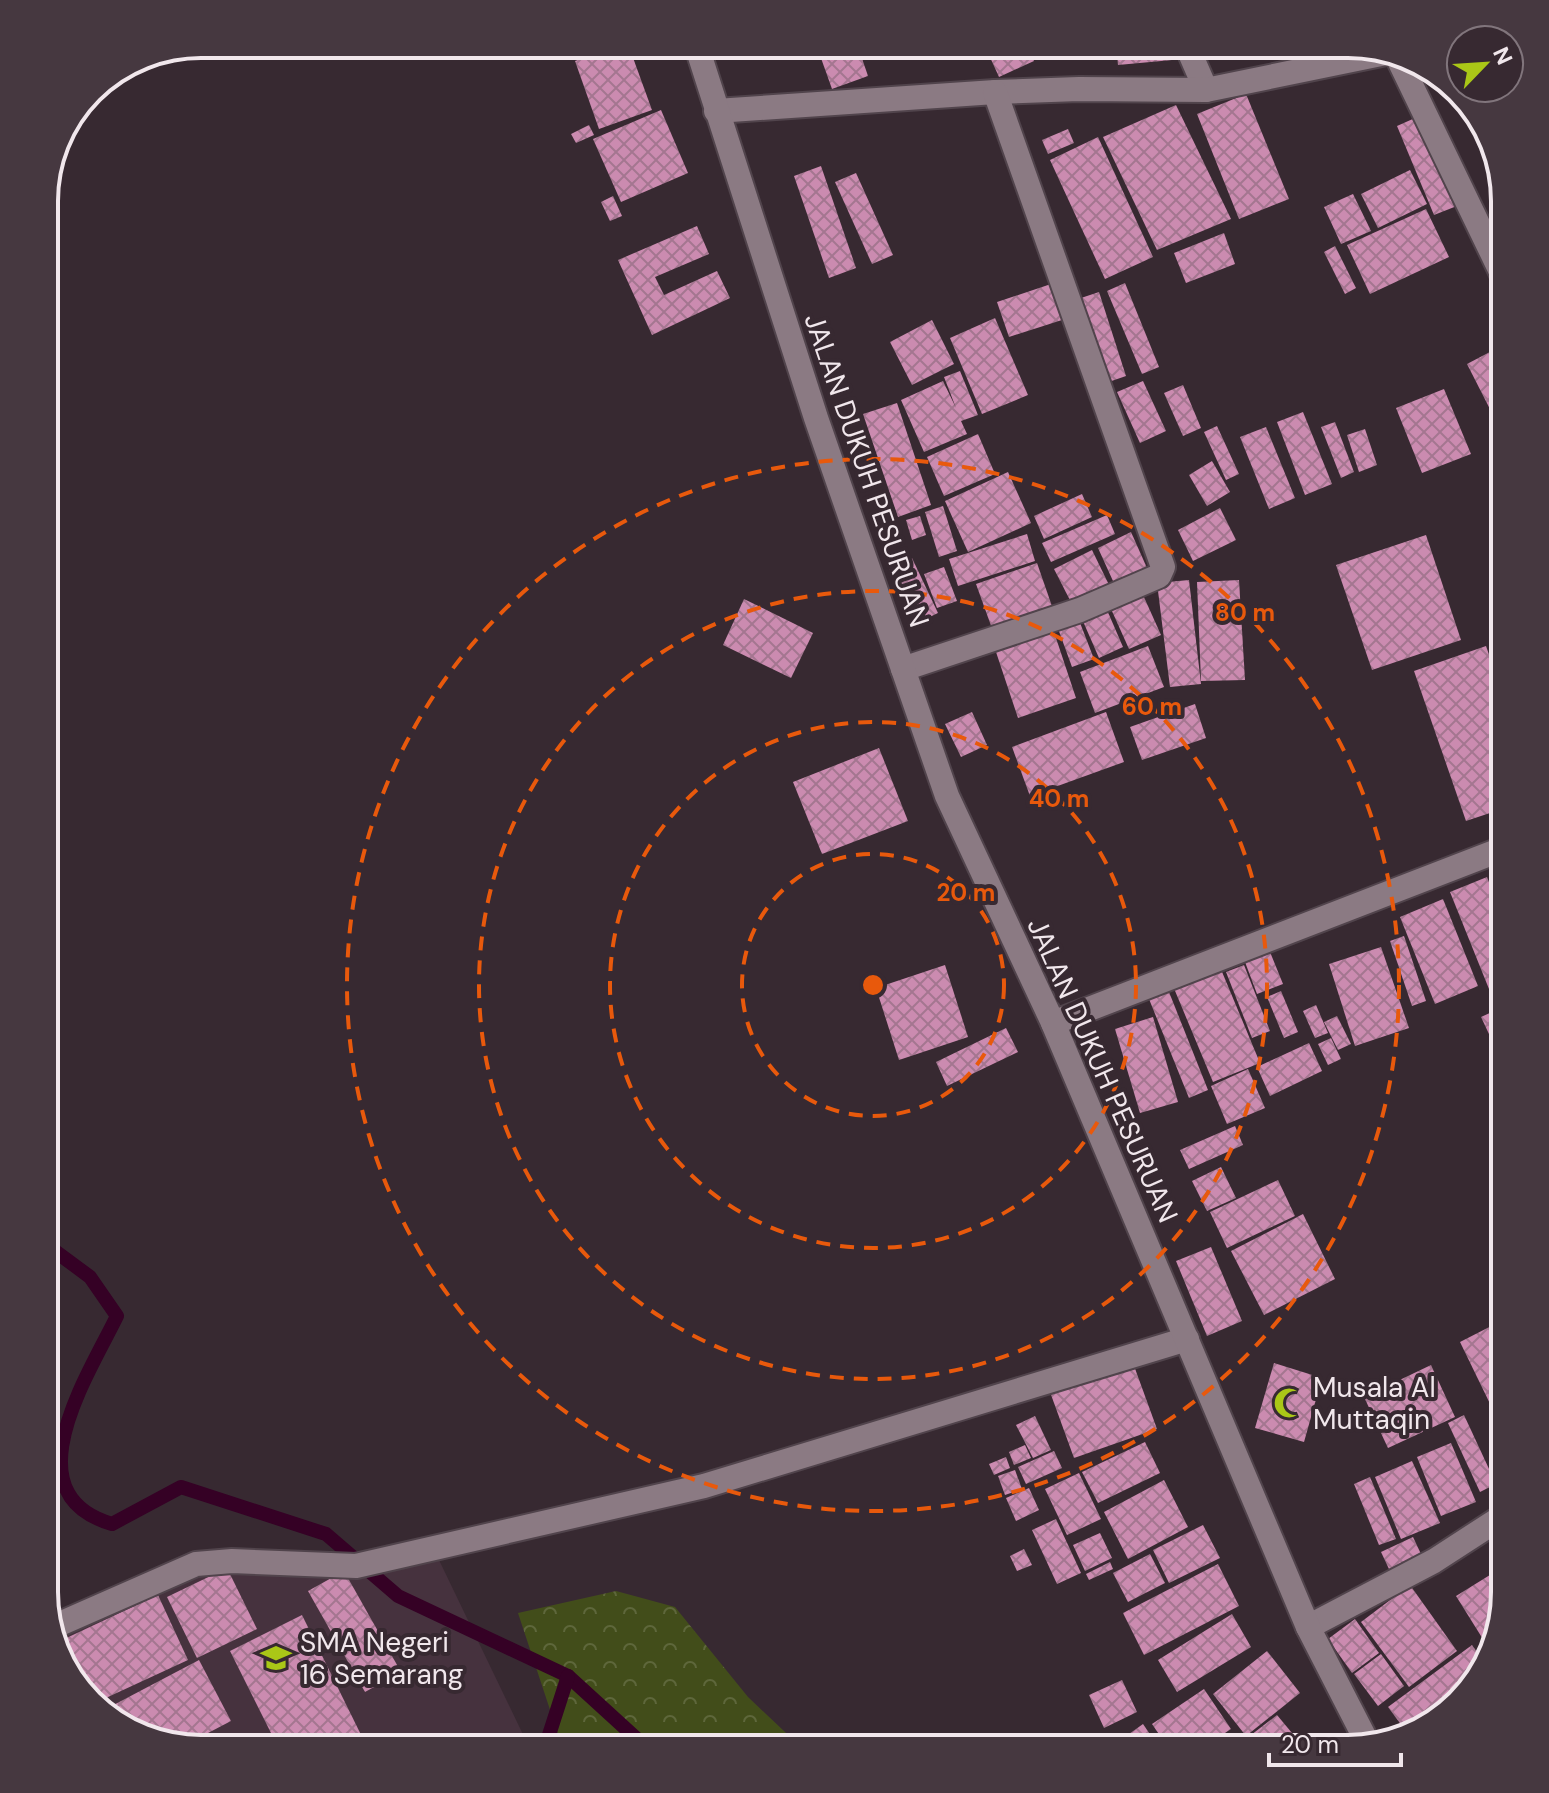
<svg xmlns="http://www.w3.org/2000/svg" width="1549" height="1793" viewBox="0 0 1549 1793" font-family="'DM Sans',sans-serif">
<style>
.built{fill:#46323e}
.forest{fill:url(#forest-crowns)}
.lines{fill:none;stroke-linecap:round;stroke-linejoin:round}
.stream{stroke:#350125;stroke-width:14}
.building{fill:url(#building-cross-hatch)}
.street-casing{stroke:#51444c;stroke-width:28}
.secondary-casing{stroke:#51444c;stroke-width:28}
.street{stroke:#8b7a83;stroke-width:24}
.secondary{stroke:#8b7a83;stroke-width:24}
.ring{fill:none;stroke:#e8590c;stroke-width:4;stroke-dasharray:14 10}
.labels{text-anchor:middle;stroke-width:8;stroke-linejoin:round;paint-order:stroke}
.street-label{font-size:28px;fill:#f1e7ec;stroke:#372931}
.poi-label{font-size:28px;fill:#f1e7ec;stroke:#372931;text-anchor:start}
.rim{fill:none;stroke:#f1e7ec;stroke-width:4}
.centre{fill:#e8590c;stroke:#372931;stroke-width:4}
.ring-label{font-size:24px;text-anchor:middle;font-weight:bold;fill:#e8590c;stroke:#372931;stroke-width:8;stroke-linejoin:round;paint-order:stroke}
</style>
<defs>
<pattern id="forest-crowns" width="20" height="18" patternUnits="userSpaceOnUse" patternTransform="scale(2)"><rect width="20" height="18" fill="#424d1a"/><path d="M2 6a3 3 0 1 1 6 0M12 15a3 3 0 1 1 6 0" fill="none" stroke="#5e673b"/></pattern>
<pattern id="building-cross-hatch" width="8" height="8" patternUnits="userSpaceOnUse" patternTransform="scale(2)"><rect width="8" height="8" fill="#cb8bb0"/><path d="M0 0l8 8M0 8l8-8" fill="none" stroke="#a47690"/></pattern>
</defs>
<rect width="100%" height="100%" fill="#372931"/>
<polygon class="built" points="196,1560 439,1560 530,1749 201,1749 131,1733 76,1687 56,1628"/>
<polygon class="forest" points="616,1591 675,1607 748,1697 803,1749 563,1749 518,1613"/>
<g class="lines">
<g class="stream">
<path d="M44,1243L90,1277L117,1316C89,1374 9,1494 112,1524L181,1487L326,1534L398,1596L568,1676L637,1739L656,1749"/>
<polyline points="551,1749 549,1735 568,1676"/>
</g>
</g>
<g class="building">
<polygon points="562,44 586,44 566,53"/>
<polygon points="623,44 628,44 652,110 599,129 575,61"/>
<polygon points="757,44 787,44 762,56"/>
<polygon points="816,44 857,44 868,76 832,89"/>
<polygon points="924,44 937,44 941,52 930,57"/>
<polygon points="984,44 1026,44 1034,61 999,77"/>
<polygon points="1036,44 1063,44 1041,54"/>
<polygon points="1116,44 1171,44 1172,60 1118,65"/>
<polygon points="1204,44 1232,44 1210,56"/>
<polygon points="1246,94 1289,199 1239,219 1197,114"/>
<polygon points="1176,105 1231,219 1157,250 1103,137"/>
<polygon points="661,110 688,173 621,202 593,139"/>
<polygon points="1424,114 1462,204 1434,215 1397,126"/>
<polygon points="589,125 594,135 576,143 571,134"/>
<polygon points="1068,129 1074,143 1048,154 1042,140"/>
<polygon points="1098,137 1153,257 1105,279 1050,160"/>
<polygon points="821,166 856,268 829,278 794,176"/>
<polygon points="1410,170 1427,204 1378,228 1361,194"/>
<polygon points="856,173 893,255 872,264 835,182"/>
<polygon points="1353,194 1371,231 1341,244 1324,207"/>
<polygon points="613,196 622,216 610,221 601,202"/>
<polygon points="1426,209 1449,257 1370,294 1347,245"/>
<polygon points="697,226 709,254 655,277 664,295 717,271 730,298 652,335 618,260"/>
<polygon points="1224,233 1235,264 1186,283 1174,253"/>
<polygon points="1335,246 1356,288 1345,294 1324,252"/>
<polygon points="1125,283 1159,367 1142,374 1107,291"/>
<polygon points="1051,284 1062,320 1009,337 997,302"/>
<polygon points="1099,292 1126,376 1100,385 1072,301"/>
<polygon points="995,318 1028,395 982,414 950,338"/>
<polygon points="932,320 954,364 912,385 890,342"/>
<polygon points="1505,344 1505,417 1496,421 1467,364"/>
<polygon points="960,371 978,415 961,421 967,434 924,452 901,400 943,381 956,408 944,377"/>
<polygon points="1143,381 1166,431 1140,443 1117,392"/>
<polygon points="1183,385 1201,428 1183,436 1164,393"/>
<polygon points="1444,389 1471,454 1422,473 1396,408"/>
<polygon points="897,403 931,505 898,517 863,414"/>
<polygon points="1303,412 1332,484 1305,495 1277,422"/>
<polygon points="1335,422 1354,472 1341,478 1321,427"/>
<polygon points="1217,426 1239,474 1226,480 1204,432"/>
<polygon points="1266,427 1295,498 1269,509 1240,437"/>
<polygon points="1365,429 1377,465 1359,472 1347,435"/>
<polygon points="978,434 995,474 944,496 927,457"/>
<polygon points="1212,461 1230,492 1207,506 1189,475"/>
<polygon points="1008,472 1031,523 968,552 945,501"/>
<polygon points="1082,494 1092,517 1044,539 1034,516"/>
<polygon points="943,506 957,551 939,557 925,512"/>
<polygon points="1220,508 1236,540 1193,561 1178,530"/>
<polygon points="1107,515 1115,534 1051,562 1042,543"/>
<polygon points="920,516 926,535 912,540 906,520"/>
<polygon points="1131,532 1151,577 1118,592 1098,548"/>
<polygon points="1027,534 1035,561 958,586 949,559"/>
<polygon points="1426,535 1461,640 1372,670 1336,565"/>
<polygon points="1092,550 1112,591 1075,610 1054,569"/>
<polygon points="912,558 938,613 915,624 889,568"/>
<polygon points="1037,563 1054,612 994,634 976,584"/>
<polygon points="944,567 957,601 937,608 924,574"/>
<polygon points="1189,580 1201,684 1170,687 1157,583"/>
<polygon points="1239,580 1245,680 1201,681 1197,582"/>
<polygon points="1139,586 1161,635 1129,649 1107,600"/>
<polygon points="744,599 813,633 791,678 723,645"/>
<polygon points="1104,603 1123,647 1099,658 1079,612"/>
<polygon points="1077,615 1094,659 1072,667 1056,623"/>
<polygon points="1051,623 1076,698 1018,718 993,643"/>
<polygon points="1148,646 1164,687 1095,713 1080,672"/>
<polygon points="1486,646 1505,701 1505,808 1466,821 1414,671"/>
<polygon points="1195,704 1206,738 1142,760 1130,727"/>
<polygon points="972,712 987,745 961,757 945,724"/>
<polygon points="1106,712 1124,762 1030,796 1012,747"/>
<polygon points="879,748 908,821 822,854 793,782"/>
<polygon points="1487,877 1505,922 1505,983 1489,989 1450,892"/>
<polygon points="1443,899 1478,986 1435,1004 1400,917"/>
<polygon points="1404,936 1426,1001 1412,1006 1390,941"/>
<polygon points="1381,947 1409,1028 1355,1046 1329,964"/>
<polygon points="1270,952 1283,984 1257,994 1245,962"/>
<polygon points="945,965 968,1037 899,1060 876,988"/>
<polygon points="1244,965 1270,1031 1252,1038 1226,972"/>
<polygon points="1220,967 1260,1063 1213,1082 1173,986"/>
<polygon points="1281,991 1298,1032 1284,1038 1267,997"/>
<polygon points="1169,992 1208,1090 1189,1098 1149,999"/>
<polygon points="1316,1005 1328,1033 1315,1038 1303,1011"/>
<polygon points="1505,1006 1505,1068 1481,1017"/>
<polygon points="1337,1016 1351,1044 1338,1050 1324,1022"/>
<polygon points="1153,1017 1178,1102 1140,1113 1115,1029"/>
<polygon points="1006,1028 1018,1052 947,1086 936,1062"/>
<polygon points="1331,1038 1341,1059 1328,1065 1318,1044"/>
<polygon points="1309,1043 1322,1071 1270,1096 1257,1067"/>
<polygon points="1248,1069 1265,1108 1227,1124 1211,1086"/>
<polygon points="1235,1126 1243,1145 1189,1169 1180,1150"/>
<polygon points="1221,1167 1236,1198 1207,1211 1192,1181"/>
<polygon points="1278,1180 1295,1216 1227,1248 1210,1212"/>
<polygon points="1303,1214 1335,1279 1264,1315 1231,1251"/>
<polygon points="1211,1247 1242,1321 1207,1336 1176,1261"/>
<polygon points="1505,1319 1505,1409 1495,1414 1460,1342"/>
<polygon points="1133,1363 1157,1429 1074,1458 1050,1392"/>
<polygon points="1274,1363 1322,1378 1304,1442 1255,1428"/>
<polygon points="1431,1365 1455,1417 1388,1448 1364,1397"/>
<polygon points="1464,1415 1496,1484 1480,1492 1448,1423"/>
<polygon points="1035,1416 1051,1450 1033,1458 1016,1425"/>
<polygon points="1145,1442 1160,1473 1098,1503 1082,1472"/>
<polygon points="1451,1443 1476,1502 1441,1516 1417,1457"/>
<polygon points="1025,1445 1031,1458 1014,1465 1009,1452"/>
<polygon points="1054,1451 1062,1468 1026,1484 1018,1467"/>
<polygon points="1006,1457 1010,1468 994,1475 989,1464"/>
<polygon points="1412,1461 1440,1523 1401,1539 1375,1477"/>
<polygon points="1015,1470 1022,1489 1005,1495 998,1476"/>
<polygon points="1079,1473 1101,1519 1067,1535 1045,1489"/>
<polygon points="1370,1477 1396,1539 1379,1545 1354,1484"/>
<polygon points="1164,1480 1188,1527 1128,1559 1104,1512"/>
<polygon points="1029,1488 1039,1510 1016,1521 1006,1498"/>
<polygon points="1056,1519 1081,1573 1057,1584 1032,1530"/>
<polygon points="1203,1525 1220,1558 1169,1583 1153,1550"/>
<polygon points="1100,1533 1112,1558 1085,1571 1073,1545"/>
<polygon points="1413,1537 1421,1554 1389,1569 1381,1552"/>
<polygon points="1024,1549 1032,1565 1017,1571 1010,1556"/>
<polygon points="1150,1554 1165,1583 1128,1602 1113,1573"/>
<polygon points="1110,1562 1113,1569 1089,1580 1086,1574"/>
<polygon points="1218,1564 1239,1606 1144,1655 1123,1613"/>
<polygon points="227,1568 257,1629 197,1658 167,1597"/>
<polygon points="1498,1570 1505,1580 1505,1592 1491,1652 1456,1596"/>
<polygon points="344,1571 401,1672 365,1692 308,1591"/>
<polygon points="1410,1585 1457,1651 1409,1687 1361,1622"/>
<polygon points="158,1595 188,1660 95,1703 76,1687 60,1641"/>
<polygon points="1232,1614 1251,1647 1177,1692 1158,1660"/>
<polygon points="302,1615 368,1749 279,1749 230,1651"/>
<polygon points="1355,1619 1379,1653 1352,1673 1328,1639"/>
<polygon points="1472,1645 1486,1665 1444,1715 1405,1730 1388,1707"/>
<polygon points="1267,1651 1300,1693 1246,1736 1213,1694"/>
<polygon points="1381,1654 1404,1686 1378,1706 1354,1674"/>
<polygon points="199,1660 231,1721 185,1745 131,1733 104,1710"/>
<polygon points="1122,1680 1137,1712 1104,1728 1089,1695"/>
<polygon points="1204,1689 1231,1729 1201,1749 1169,1749 1152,1724"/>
<polygon points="1277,1715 1292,1733 1273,1749 1247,1749 1242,1742"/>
<polygon points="1143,1724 1160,1749 1108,1749"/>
<polygon points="1233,1734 1244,1749 1213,1749"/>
</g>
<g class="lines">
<g class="street-casing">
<g id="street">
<polyline points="1186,44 1206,90"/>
<polyline points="1397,56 1505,280"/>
<polyline points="716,111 995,92 1079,89 1206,90 1386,53"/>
<polyline points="903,669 1080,610 1159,576 1163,567 995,92"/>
<polyline points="1053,1023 1505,848"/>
<polyline points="55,1626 196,1564 232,1561 356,1566 704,1486 1187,1339"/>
<polyline points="1308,1627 1434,1561 1505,1515"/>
</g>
</g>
<g class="secondary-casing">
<polyline id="secondary" points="696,44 816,418 947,796 1053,1023 1308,1627 1367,1742"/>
</g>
<use href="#street" class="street"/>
<use href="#secondary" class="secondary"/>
</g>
<g class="ring">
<circle cx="873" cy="985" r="131"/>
<circle cx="873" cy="985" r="263"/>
<circle cx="873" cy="985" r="394"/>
<circle cx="873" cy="985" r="526"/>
</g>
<defs>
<g id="mosque-bare" transform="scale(2.4)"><path d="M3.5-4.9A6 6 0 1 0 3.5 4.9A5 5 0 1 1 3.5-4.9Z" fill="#aac717" stroke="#372931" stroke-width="2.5" paint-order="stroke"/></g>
<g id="school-bare" transform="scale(2.4)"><path d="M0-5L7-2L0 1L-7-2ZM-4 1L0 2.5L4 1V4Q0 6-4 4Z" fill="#aac717" stroke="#372931" stroke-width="2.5" paint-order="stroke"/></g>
</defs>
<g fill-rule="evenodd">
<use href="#mosque-bare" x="1289" y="1403"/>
<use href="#school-bare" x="276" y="1658"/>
</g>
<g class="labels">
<g class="street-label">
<text transform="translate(867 470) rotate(71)" y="10">JALAN DUKUH PESURUAN</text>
<text transform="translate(1103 1070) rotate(66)" y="10">JALAN DUKUH PESURUAN</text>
</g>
<g class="poi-label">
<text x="1313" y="1397">Musala Al<tspan x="1313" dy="32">Muttaqin</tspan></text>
<text x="300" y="1652">SMA Negeri<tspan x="300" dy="32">16 Semarang</tspan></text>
</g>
</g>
<path d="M0 0H1549V1793H0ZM201 58H1348A143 143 0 0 1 1491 201V1592A143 143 0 0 1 1348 1735H201A143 143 0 0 1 58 1592V201A143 143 0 0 1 201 58Z" fill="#463840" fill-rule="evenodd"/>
<path class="rim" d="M201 58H1348A143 143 0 0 1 1491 201V1592A143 143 0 0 1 1348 1735H201A143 143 0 0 1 58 1592V201A143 143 0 0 1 201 58Z"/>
<circle cx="873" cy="985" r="12" class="centre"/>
<g class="ring-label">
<text x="1245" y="621">80 m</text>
<text x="1152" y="715">60 m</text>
<text x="1059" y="807">40 m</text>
<text x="966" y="901">20 m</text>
</g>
<g transform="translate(1485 64) rotate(65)"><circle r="38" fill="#372931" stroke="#81757c" stroke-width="2"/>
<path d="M0-6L14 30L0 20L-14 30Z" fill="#aac717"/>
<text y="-12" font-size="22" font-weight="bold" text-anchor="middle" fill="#f1e7ec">N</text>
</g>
<path d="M1269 1753v12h132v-12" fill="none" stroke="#f1e7ec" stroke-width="4"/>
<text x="1281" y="1753" font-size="24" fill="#f1e7ec" stroke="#372931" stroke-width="6" paint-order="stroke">20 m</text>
</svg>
